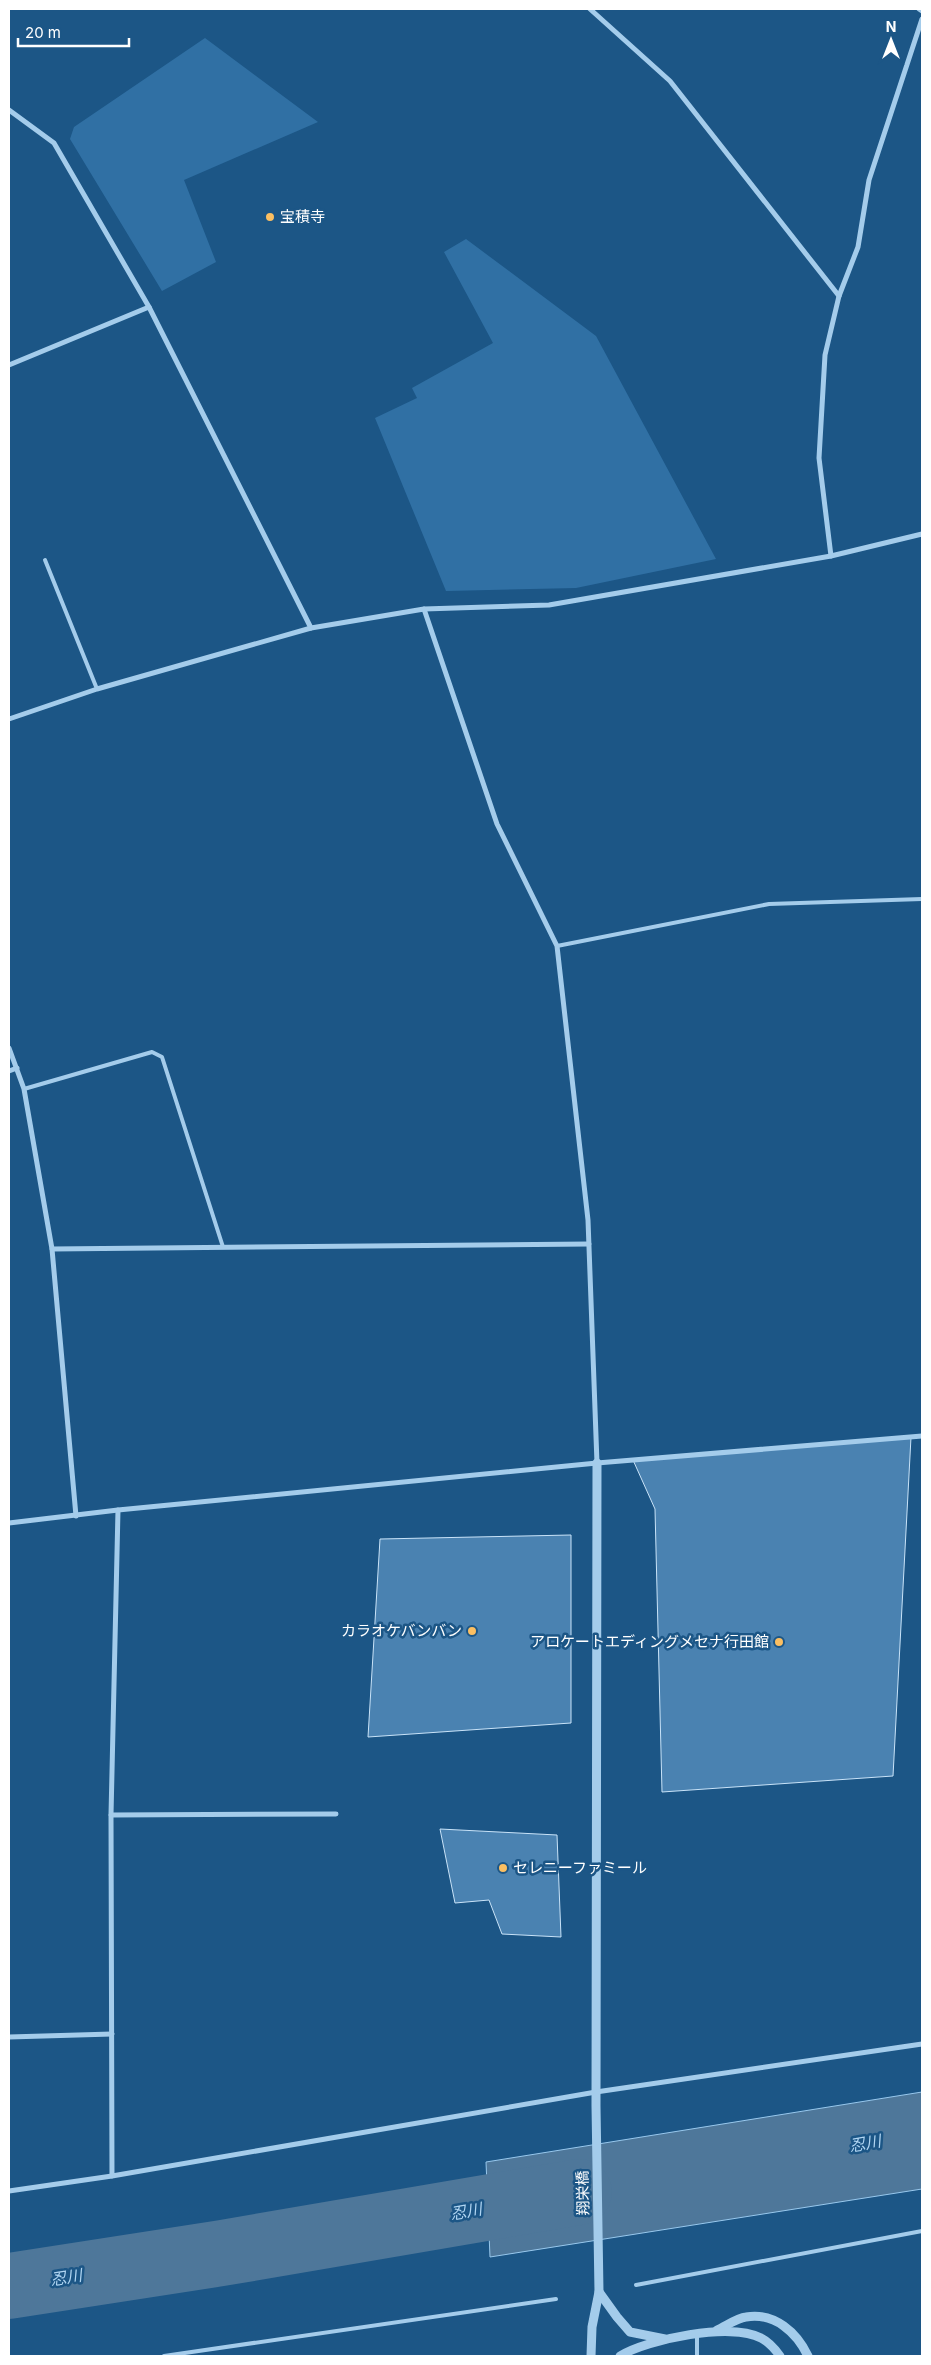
<svg xmlns="http://www.w3.org/2000/svg" width="931" height="2365" viewBox="0 0 931 2365" font-family="Inter,'Noto Sans JP',sans-serif">
<style>
.green{fill:#3070a4}
.water{fill:#4e779a;stroke:#98c8ed}
.lines{fill:none;stroke-linecap:round;stroke-linejoin:round}
.river{stroke:#4e779a;stroke-width:66}
.building{fill:#4a82b1;stroke:#c9e3f8}
.service{stroke:#a4cceb;stroke-width:4}
.minor{stroke:#a4cceb;stroke-width:5}
.tertiary{stroke:#a4cceb;stroke-width:9}
.poi-dot{fill:#fbbf62;stroke:#1c5686;stroke-width:2}
.labels{text-anchor:middle;stroke-width:5;stroke-linejoin:round;paint-order:stroke}
.poi-label{font-size:15px;fill:#fff;stroke:#1c5686;text-anchor:start}
.street-label{font-size:15px;fill:#fff;stroke:#1c5686}
.water-label{font-size:16px;font-style:italic;fill:#b0d5f2;stroke:#1c5686}
</style>
<rect width="100%" height="100%" fill="#1c5686"/>
<g class="green">
<polygon points="205,38 318,122 184,180 216,262 162,291 70,139 74,127"/>
<polygon points="466,239 596,336 716,559 576,588 446,591 375,418 417,398 412,388 493,343 444,252"/>
</g>
<polygon class="water" points="922,2092 922,2189 490,2257 486,2162"/>
<g class="lines">
<polyline class="river" points="9,2286 222,2253 579,2192"/>
</g>
<g class="building">
<polygon points="911,1437 893,1776 662,1792 655,1509 633,1460"/>
<polygon points="571,1535 571,1723 368,1737 380,1539"/>
<polygon points="440,1829 557,1835 561,1937 502,1934 489,1900 455,1903"/>
</g>
<g class="lines">
<g class="service">
<polyline points="45,560 97,689"/>
<polyline points="557,946 769,904 922,899"/>
<polyline points="24,1089 152,1052 162,1057 223,1247"/>
<polyline points="636,2285 922,2231"/>
<polyline points="697,2334 697,2356"/>
<polyline points="164,2356 556,2299"/>
</g>
<g class="minor">
<polyline points="590,9 670,81 839,296"/>
<polyline points="919,9 922,11"/>
<polyline points="922,19 869,180 858,247 839,296 825,355 819,458 831,556 922,534"/>
<polyline points="9,110 54,143 149,307 311,628"/>
<polyline points="9,365 149,307"/>
<polyline points="9,719 97,689 311,628 424,609 549,605 831,556"/>
<polyline points="9,1048 24,1089 52,1249 76,1516"/>
<polyline points="9,1071 17,1068"/>
<polyline points="52,1249 589,1244"/>
<polyline points="597,1463 922,1436"/>
<polyline points="9,1523 118,1510 597,1463 588,1220 557,946 497,824 424,609"/>
<polyline points="111,1815 336,1814"/>
<polyline points="9,2037 112,2034"/>
<polyline points="112,2176 111,1815 118,1510"/>
<polyline points="9,2191 112,2176 596,2092 922,2044"/>
</g>
<g class="tertiary">
<polyline points="599,2292 617,2317 630,2332 665,2339"/>
<path d="M717,2330C726,2326 737,2318 746,2317C775,2312 797,2333 808,2356"/>
<polyline points="591,2356 592,2327 599,2292 596,2106 597,1463"/>
<path d="M620,2356C648,2339 731,2322 761,2338C769,2342 775,2349 780,2356"/>
</g>
</g>
<g class="poi-dot">
<circle cx="270" cy="217" r="5"/>
<circle cx="472" cy="1631" r="5"/>
<circle cx="779" cy="1642" r="5"/>
<circle cx="503" cy="1868" r="5"/>
</g>
<g class="labels">
<g class="poi-label">
<text x="280" y="222">宝積寺</text>
<text x="462" y="1636" text-anchor="end">カラオケバンバン</text>
<text x="769" y="1647" text-anchor="end">アロケートエディングメセナ行田館</text>
<text x="513" y="1873">セレニーファミール</text>
</g>
<g class="street-label">
<text transform="translate(583 2193) rotate(-91)" y="5">翔栄橋</text>
</g>
<g class="water-label">
<text transform="translate(865 2143) rotate(-10)" y="6">忍川</text>
<text transform="translate(466 2211) rotate(-10)" y="6">忍川</text>
<text transform="translate(66 2277) rotate(-9)" y="6">忍川</text>
</g>
</g>
<rect width="931" height="2365" fill="none" stroke="#ffffff" stroke-width="20"/>
<g transform="translate(891 40)" stroke="#1c5686" stroke-width="4" paint-order="stroke">
<path d="M0-4L9 19L0 12L-9 19Z" fill="#ffffff"/>
<text y="-8" font-size="14" font-weight="bold" text-anchor="middle" fill="#ffffff">N</text>
</g>
<path d="M18 38v8h111v-8" fill="none" stroke="#ffffff" stroke-width="2.5"/>
<text x="25" y="38" font-size="15" fill="#ffffff" stroke="#1c5686" stroke-width="4" paint-order="stroke">20 m</text>
</svg>
